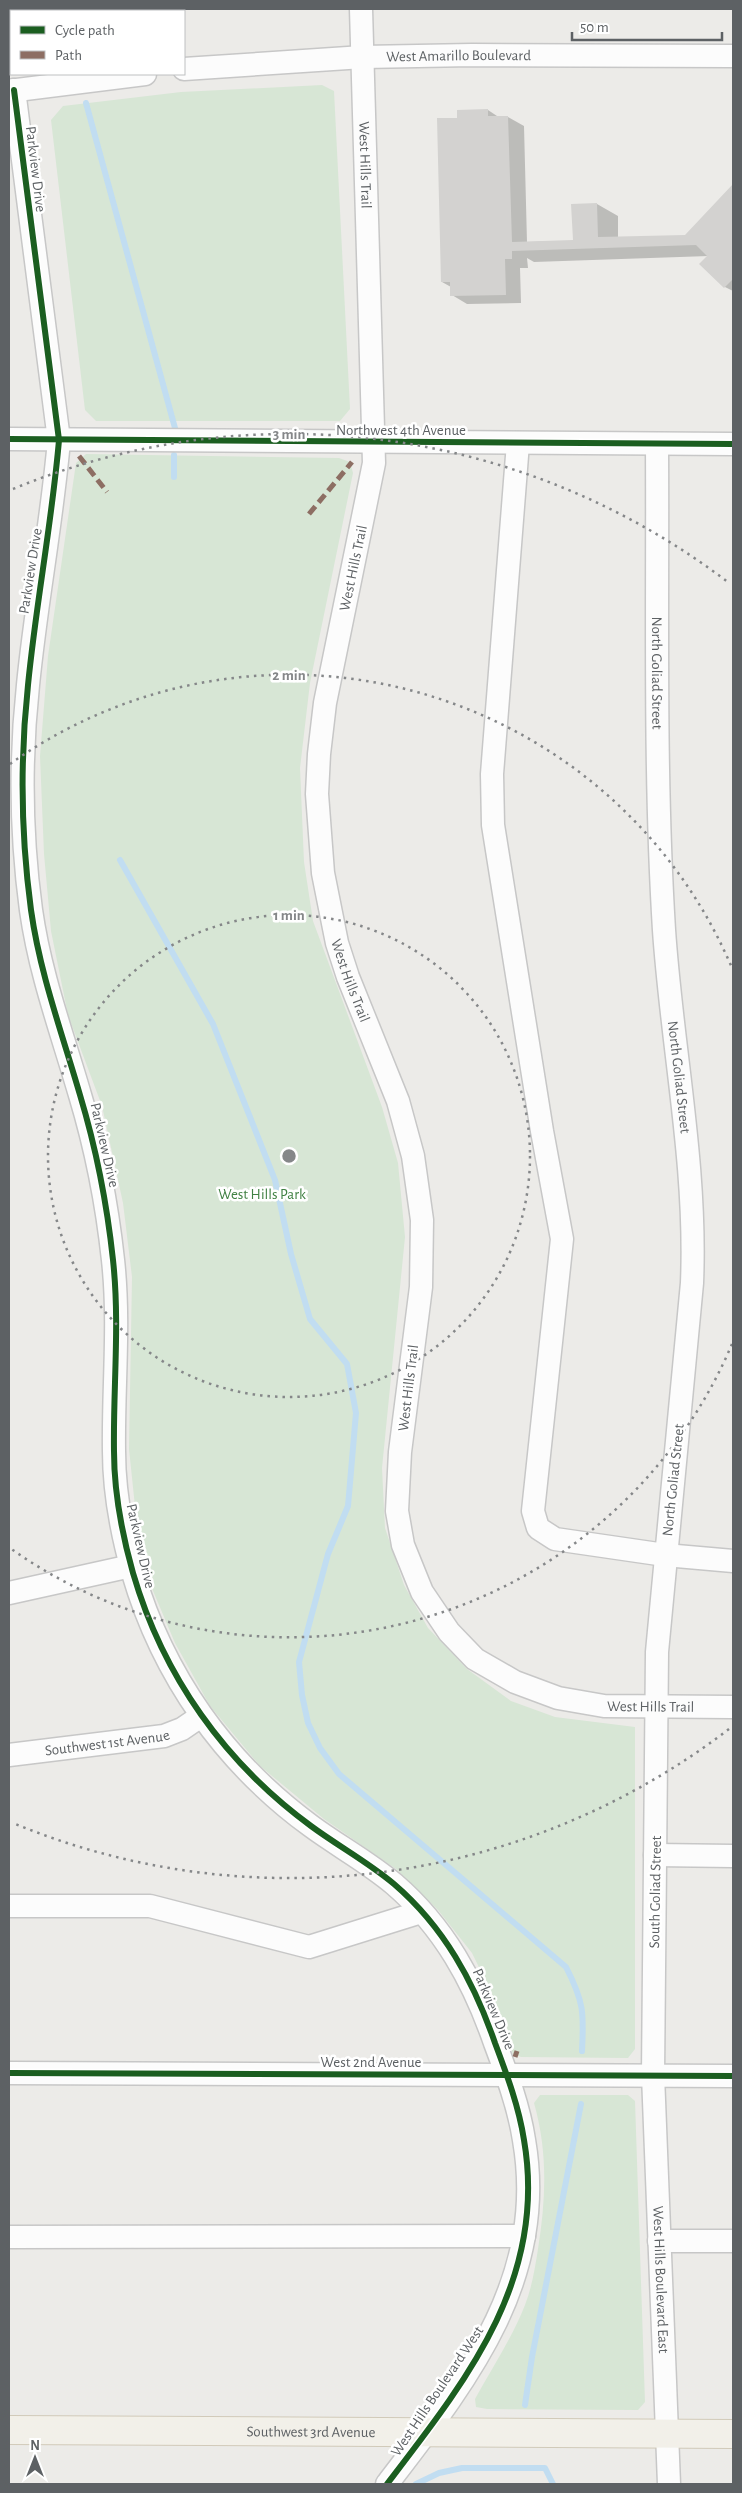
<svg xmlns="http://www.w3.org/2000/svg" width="742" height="2493" viewBox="0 0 742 2493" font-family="'Alegreya Sans',sans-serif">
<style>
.green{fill:#d7e6d5}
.shadow{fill:#0003}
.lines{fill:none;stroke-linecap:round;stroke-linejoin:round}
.stream{stroke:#c1ddf1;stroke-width:6}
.building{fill:#d3d2d0}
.minor-casing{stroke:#c7c7c7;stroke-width:25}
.major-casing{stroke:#d1cab9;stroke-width:30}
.highway-casing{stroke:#bfb399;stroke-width:30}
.minor{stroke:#fcfcfc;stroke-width:22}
.major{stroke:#f2f0e9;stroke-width:28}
.highway{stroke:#eeebe3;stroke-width:28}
.quiet{stroke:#8d6e63;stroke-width:5;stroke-dasharray:10 5;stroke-linecap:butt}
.cycleway-casing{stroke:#fff;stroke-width:9}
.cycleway{stroke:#1b5e20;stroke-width:6}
.ring{fill:none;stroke:#858789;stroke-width:2.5;stroke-dasharray:2.5 5}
.labels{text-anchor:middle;stroke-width:5;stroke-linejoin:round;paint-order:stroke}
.street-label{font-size:15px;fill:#5d6164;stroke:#fff}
.park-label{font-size:15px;fill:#408143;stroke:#fff}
.centre{fill:#858789;stroke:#fff;stroke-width:2.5}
.ring-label{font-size:15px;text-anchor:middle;font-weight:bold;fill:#858789;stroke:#fff;stroke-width:5;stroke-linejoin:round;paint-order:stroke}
</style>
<rect width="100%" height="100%" fill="#ecebe8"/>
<g class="green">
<polygon points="322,85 334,91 350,409 340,421 96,421 85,410 51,120 63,106 181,92"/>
<polygon points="86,454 339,458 350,462 353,473 310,683 300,768 304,862 313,921 382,1107 398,1163 405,1237 382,1468 385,1528 404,1585 428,1628 467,1669 511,1701 555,1717 635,1727 635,2049 628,2058 521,2057 513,2054 493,1996 472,1953 438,1910 396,1869 324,1819 260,1766 210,1706 175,1643 151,1586 136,1516 129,1449 132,1277 123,1203 102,1106 68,1015 51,931 44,854 40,756 48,656 76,463"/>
<path d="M540,2095H628L635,2101L645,2402L638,2410L487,2409L476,2407L475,2399C492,2368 512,2338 525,2305C532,2287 535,2268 538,2249C546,2199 548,2152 534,2103Z"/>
</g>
<polygon class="shadow" points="488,110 500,118 508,117 524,126 527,242 575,241 573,205 597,204 618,216 618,238 686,236 733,186 733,291 725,287 709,256 534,262 527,258 528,268 520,268 521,303 467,304 452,295 451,287 442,282 458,119"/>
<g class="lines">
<g class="stream">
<polyline points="86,103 175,428"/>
<polyline points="174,455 174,477"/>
<path d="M120,860L213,1024L275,1180L291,1254L310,1319L347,1364L356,1413L348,1506L328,1554L299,1662L302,1695L308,1723L320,1748L339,1774L566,1967C584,2002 584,2013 582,2051"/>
<polyline points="525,2405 532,2357 581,2104"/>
<polyline points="416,2484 439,2473 462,2468 545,2468 553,2484"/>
</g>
</g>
<polygon class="building" points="488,109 488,116 508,116 512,242 573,240 571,204 597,203 598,237 685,235 733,184 733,282 732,280 724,288 699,264 707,256 696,245 512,251 512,259 505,259 506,295 450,296 450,282 441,282 437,118 457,118 457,110"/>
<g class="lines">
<g class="minor-casing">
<g id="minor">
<path id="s1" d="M361,9L374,463L325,703L319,754L317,794L323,873L337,943L348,977L398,1101L413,1156L422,1220L421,1287L400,1452L397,1511L403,1545L422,1592L449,1632L475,1659L515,1682L558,1698L604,1706L733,1707"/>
<path id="s2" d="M184,69L363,57L472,55L733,56"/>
<path d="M14,90L59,440C52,522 36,603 28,685C20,759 21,836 31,910C40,974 62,1033 80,1095C96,1148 107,1204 113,1260C120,1324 113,1387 114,1451C114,1492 122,1534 133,1573C163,1676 225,1763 311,1826C338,1846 368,1862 394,1884C444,1927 474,1982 495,2043C507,2075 519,2107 524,2140C548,2279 466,2381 387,2484"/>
<polyline points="9,91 145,74"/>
<polyline points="9,439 733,444"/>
<polyline points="518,443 492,774 493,825 542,1131 562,1239 533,1511 538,1528 555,1539 665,1555 733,1561"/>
<path id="s3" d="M657,444C658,606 654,768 664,930C672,1048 697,1164 692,1283L657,1652L653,2075L669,2484"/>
<polyline points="9,1593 131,1566"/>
<path id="s4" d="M9,1755L164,1736L182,1729L201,1716"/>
<polyline points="655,1855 733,1856"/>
<polyline points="9,1906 150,1906 309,1947 421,1912"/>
<polyline points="9,2073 733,2076"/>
<polyline points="9,2237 524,2236"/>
<polyline points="659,2241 733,2241"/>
</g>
</g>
<g class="major-casing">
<g id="major">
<path id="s5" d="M9,2430L733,2434"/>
</g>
</g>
<g class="highway-casing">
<g id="highway">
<polyline points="102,11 130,9"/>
<polyline points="9,24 11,24"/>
</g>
</g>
<use href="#minor" class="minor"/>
<use href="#major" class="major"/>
<use href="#highway" class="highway"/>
<g class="quiet">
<polyline points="79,456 107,492"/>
<polyline points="309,514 352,462"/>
<polyline points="515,2057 517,2051"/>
</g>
<g class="cycleway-casing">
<g id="cycleway">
<path d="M14,90L59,440C52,522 36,603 28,685C20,759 21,836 31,910C40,974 62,1033 80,1095C96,1148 107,1204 113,1260C120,1324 113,1387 114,1451C114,1492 122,1534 133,1573C163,1676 225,1763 311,1826C338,1846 368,1862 394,1884C444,1927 474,1982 495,2043C507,2075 519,2107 524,2140C548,2279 466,2381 387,2484"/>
<polyline points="9,439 733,444"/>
<polyline points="9,2073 733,2076"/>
</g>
</g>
<use href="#cycleway" class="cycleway"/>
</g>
<g class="ring">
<circle cx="289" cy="1156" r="241"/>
<path d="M732 1344A481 481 0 0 1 10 1548M10 764A481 481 0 0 1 732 968"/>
<path d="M729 1729A722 722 0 0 1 13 1823M13 489A722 722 0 0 1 729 583"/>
</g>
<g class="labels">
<g class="street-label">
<text dy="5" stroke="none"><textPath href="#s2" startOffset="275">West Amarillo Boulevard</textPath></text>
<text dy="5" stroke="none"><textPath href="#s1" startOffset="156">West Hills Trail</textPath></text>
<text transform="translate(36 169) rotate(83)" y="5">Parkview Drive</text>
<text x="401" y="435">Northwest 4th Avenue</text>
<text transform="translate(353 568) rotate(-78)" y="5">West Hills Trail</text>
<text transform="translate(30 571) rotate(-81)" y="5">Parkview Drive</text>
<text dy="5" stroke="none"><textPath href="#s3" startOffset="229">North Goliad Street</textPath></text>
<text dy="5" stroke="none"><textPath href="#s1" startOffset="981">West Hills Trail</textPath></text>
<text dy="5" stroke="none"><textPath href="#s3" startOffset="634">North Goliad Street</textPath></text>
<text transform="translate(105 1145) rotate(77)" y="5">Parkview Drive</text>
<text transform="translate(408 1388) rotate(-83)" y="5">West Hills Trail</text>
<text transform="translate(673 1480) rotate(-84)" y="5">North Goliad Street</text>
<text transform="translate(141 1546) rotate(77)" y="5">Parkview Drive</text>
<text dy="5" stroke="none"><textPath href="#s1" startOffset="1881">West Hills Trail</textPath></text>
<text dy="5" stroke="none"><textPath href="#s4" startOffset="99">Southwest 1st Avenue</textPath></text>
<text transform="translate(655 1892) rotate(-89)" y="5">South Goliad Street</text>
<text transform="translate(494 2009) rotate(67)" y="5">Parkview Drive</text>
<text x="371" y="2067">West 2nd Avenue</text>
<text dy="5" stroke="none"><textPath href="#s3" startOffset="1839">West Hills Boulevard East</textPath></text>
<text transform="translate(437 2391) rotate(-56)" y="5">West Hills Boulevard West</text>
<text dy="5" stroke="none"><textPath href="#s5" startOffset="302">Southwest 3rd Avenue</textPath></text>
</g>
<g class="park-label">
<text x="262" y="1199">West Hills Park</text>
</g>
</g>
<circle cx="289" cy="1156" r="8" class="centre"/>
<g class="ring-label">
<text x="289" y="439">3 min</text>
<text x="289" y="680">2 min</text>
<text x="289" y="920">1 min</text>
</g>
<rect width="742" height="2493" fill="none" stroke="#5d6164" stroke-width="20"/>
<rect x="10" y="10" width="175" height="65" fill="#ffffff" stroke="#bec0c1"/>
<rect x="20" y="26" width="25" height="8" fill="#1b5e20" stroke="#bec0c1"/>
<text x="55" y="35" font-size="15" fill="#5d6164">Cycle path</text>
<rect x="20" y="51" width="25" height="8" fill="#8d6e63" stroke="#bec0c1"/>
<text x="55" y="60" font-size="15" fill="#5d6164">Path</text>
<g transform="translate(35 2458)" stroke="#ffffff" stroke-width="4" paint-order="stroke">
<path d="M0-4L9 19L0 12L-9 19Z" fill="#5d6164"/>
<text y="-8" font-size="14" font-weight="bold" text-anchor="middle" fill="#5d6164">N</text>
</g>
<path d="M572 32v8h150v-8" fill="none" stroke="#5d6164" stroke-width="2.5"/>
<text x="580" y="32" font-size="15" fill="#5d6164" stroke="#ffffff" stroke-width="4" paint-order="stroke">50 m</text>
</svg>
